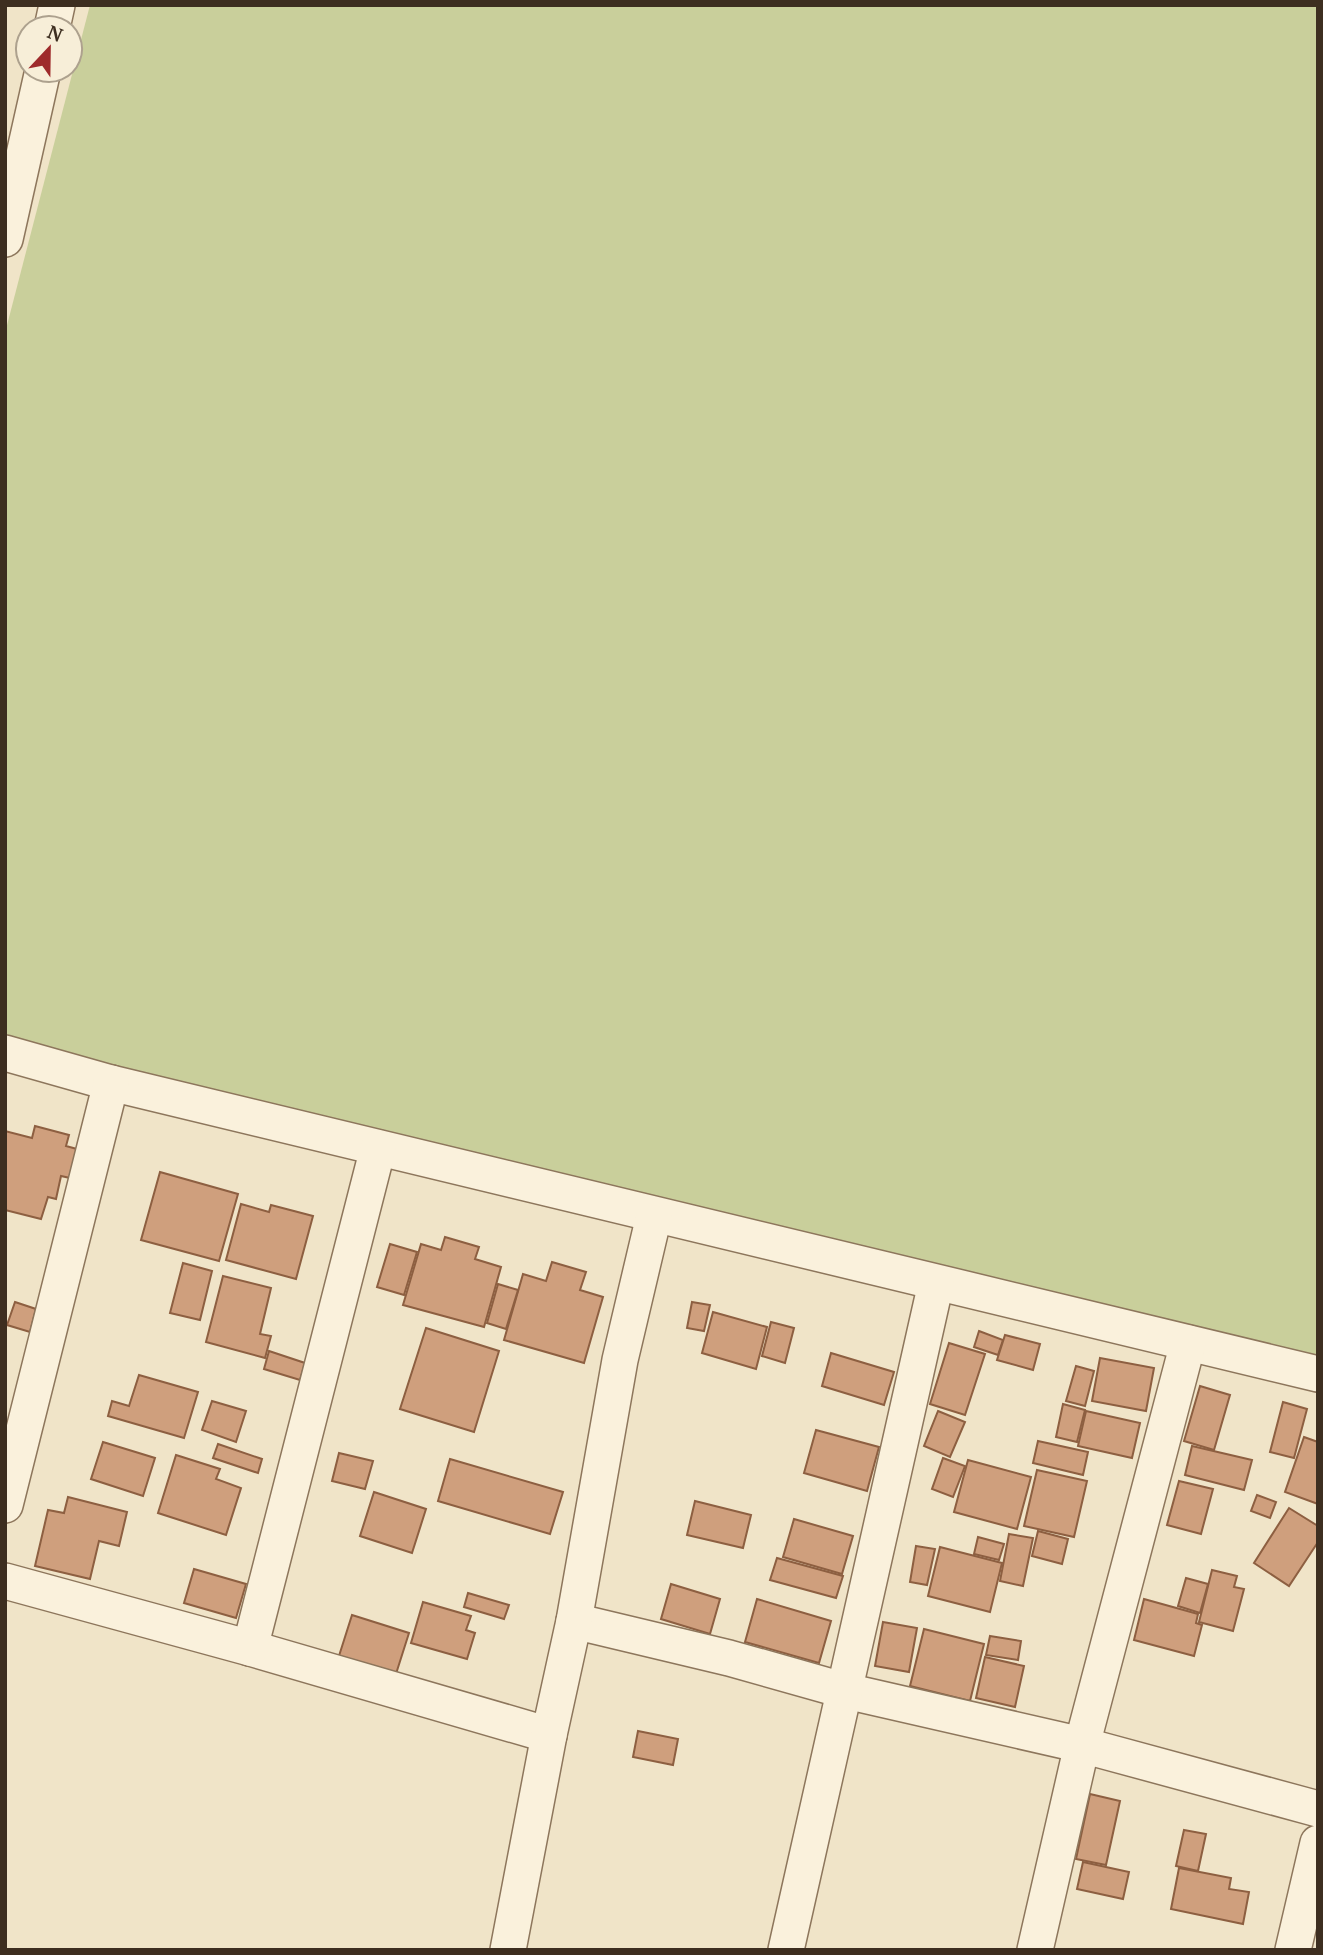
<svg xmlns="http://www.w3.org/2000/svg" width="1323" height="1955" viewBox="0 0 1323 1955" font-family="'PT Serif',serif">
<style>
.green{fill:#c9cf9b}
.building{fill:#cf9f7d;stroke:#8d5f41;stroke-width:2}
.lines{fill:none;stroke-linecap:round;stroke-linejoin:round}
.street-casing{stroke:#8d765c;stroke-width:38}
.street{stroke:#faf1dc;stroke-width:35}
</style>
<rect width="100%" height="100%" fill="#f0e4c8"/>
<polygon class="green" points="90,5 1318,5 1318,1364 5,1046 5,333"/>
<g class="building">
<polygon points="35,1126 69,1135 66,1146 77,1149 70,1178 61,1176 56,1199 48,1197 41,1219 5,1210 5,1131 32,1138"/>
<polygon points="160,1172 238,1194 219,1261 141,1240"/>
<polygon points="241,1204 269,1212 271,1205 313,1216 296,1279 226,1260"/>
<polygon points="445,1237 479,1247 475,1259 501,1267 484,1327 403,1305 421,1244 441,1250"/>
<polygon points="390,1244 417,1252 404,1295 377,1287"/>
<polygon points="552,1262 586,1272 580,1290 603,1297 584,1363 504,1340 523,1274 546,1281"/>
<polygon points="183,1263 212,1271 200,1320 170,1313"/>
<polygon points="223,1276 271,1288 260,1334 271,1336 265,1358 206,1342"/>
<polygon points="498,1284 518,1290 506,1329 487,1323"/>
<polygon points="15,1302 36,1309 30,1332 7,1325"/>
<polygon points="692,1302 710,1305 704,1331 687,1328"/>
<polygon points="713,1312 767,1327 756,1369 702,1353"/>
<polygon points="771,1322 794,1328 785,1363 762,1356"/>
<polygon points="426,1328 499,1351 474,1432 400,1409"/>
<polygon points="979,1331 1003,1340 998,1355 974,1347"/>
<polygon points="1005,1335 1040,1344 1033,1370 997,1360"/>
<polygon points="949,1343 985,1354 965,1415 930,1404"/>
<polygon points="269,1351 305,1363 300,1380 264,1369"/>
<polygon points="831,1353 894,1372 884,1405 822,1386"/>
<polygon points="1100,1358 1154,1368 1146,1411 1092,1401"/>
<polygon points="1076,1366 1094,1371 1085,1406 1066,1401"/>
<polygon points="139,1375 198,1392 184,1438 108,1416 112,1401 129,1406"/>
<polygon points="1200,1386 1230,1395 1214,1450 1184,1441"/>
<polygon points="212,1401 246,1411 236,1442 202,1430"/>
<polygon points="1283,1402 1307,1409 1294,1458 1270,1452"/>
<polygon points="1063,1404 1085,1410 1077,1442 1056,1437"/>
<polygon points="938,1411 965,1422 950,1457 924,1446"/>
<polygon points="1086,1411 1140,1423 1132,1458 1078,1446"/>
<polygon points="816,1430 879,1447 867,1491 804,1473"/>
<polygon points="1304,1437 1318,1442 1318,1504 1285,1492"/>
<polygon points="1038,1441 1088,1452 1083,1475 1033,1463"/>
<polygon points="103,1442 155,1458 143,1496 91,1479"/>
<polygon points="218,1444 262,1459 258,1473 213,1458"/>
<polygon points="1192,1446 1252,1460 1244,1490 1185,1475"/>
<polygon points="339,1453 373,1461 365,1489 332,1481"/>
<polygon points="176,1455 220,1469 216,1479 241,1488 226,1535 158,1513"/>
<polygon points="943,1458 965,1466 953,1497 932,1489"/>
<polygon points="450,1459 563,1492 550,1534 438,1501"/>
<polygon points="968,1460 1031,1477 1017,1529 954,1512"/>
<polygon points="1037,1470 1087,1481 1074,1537 1024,1526"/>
<polygon points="1179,1481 1213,1489 1201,1534 1167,1525"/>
<polygon points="374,1492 426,1509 412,1553 360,1536"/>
<polygon points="1257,1495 1276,1502 1270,1518 1251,1511"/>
<polygon points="68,1497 127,1512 119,1546 99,1541 90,1579 35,1566 48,1510 64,1513"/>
<polygon points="695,1501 751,1515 743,1548 687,1535"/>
<polygon points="1289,1508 1318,1526 1318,1542 1289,1586 1254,1563"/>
<polygon points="794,1519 853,1536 842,1574 783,1557"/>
<polygon points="1038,1531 1068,1539 1062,1564 1032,1556"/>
<polygon points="1009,1534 1033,1538 1023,1586 1000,1581"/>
<polygon points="978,1537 1004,1544 999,1560 974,1554"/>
<polygon points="916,1546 935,1549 927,1585 910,1582"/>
<polygon points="940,1547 1002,1563 990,1612 928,1596"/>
<polygon points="777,1558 843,1576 836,1598 770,1580"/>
<polygon points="194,1569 246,1584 236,1618 184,1603"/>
<polygon points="1212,1570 1237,1576 1234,1587 1244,1589 1233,1631 1199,1622"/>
<polygon points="1186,1578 1208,1584 1200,1613 1178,1606"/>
<polygon points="671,1584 720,1599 710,1634 661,1619"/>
<polygon points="468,1593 509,1605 504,1619 464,1607"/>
<polygon points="757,1599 831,1621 819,1663 745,1642"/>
<polygon points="1144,1599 1198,1614 1196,1623 1202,1625 1194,1656 1134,1640"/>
<polygon points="423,1602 471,1616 466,1630 475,1633 467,1659 411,1643"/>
<polygon points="352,1615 409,1633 395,1677 338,1659"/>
<polygon points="883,1622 917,1628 909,1672 875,1666"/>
<polygon points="924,1629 984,1644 970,1701 910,1686"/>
<polygon points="990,1636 1021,1641 1018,1660 986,1655"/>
<polygon points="985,1657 1024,1666 1015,1707 976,1698"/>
<polygon points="638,1731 678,1739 673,1765 633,1757"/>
<polygon points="1090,1794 1120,1801 1106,1865 1076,1859"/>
<polygon points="1184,1830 1206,1834 1198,1871 1176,1866"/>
<polygon points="1083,1862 1129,1872 1123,1899 1077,1889"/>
<polygon points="1179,1868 1231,1878 1229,1889 1249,1892 1243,1924 1171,1909"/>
</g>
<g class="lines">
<g class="street-casing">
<g id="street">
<polyline points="52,28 57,5"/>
<polyline points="5,239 43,70"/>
<polyline points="5,1053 111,1083 1318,1374"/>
<polyline points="5,1505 111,1083"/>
<polyline points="5,1581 250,1648 549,1735 574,1621 729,1658 846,1691 1082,1745 1318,1809"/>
<polyline points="574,1621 620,1360 654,1216"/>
<polyline points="250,1648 378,1148"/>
<polyline points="508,1950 549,1735"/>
<polyline points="786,1950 936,1283"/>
<polyline points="1035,1950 1082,1745 1188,1343"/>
<polyline points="1293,1950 1318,1843"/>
</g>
</g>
<use href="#street" class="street"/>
</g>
<rect width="1323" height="1955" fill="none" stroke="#3d2e20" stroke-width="14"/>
<g transform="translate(49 49) rotate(22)"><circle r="33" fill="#f7eed8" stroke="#ada18e" stroke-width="2"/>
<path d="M0-5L12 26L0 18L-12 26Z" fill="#9e2a2b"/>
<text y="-10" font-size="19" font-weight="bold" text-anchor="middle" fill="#3d2e20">N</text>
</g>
</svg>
